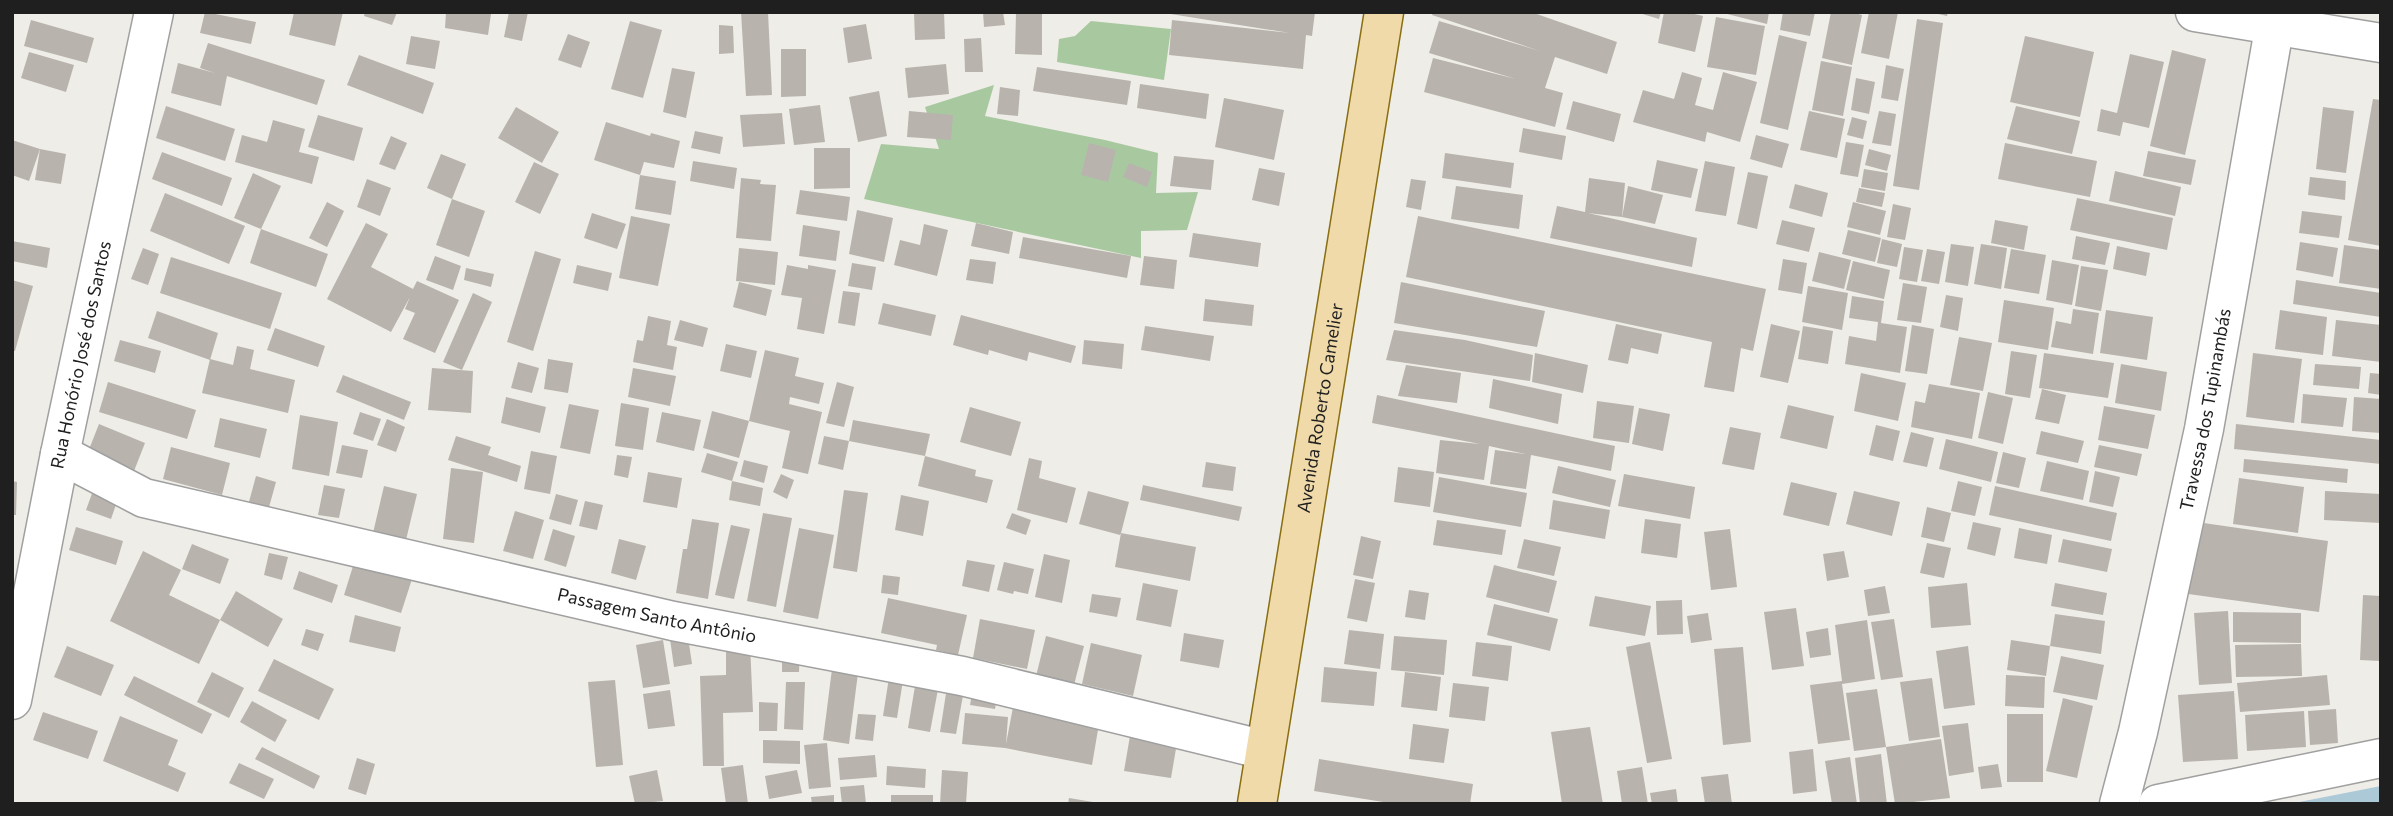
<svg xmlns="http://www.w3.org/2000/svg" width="2393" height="816" viewBox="0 0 2393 816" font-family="Commissioner,sans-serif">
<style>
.forest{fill:#a8c9a0}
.water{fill:#acc9d7}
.building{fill:#b8b3ad}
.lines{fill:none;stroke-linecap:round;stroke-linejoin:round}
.minor-casing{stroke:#a0a0a0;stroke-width:41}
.major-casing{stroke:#896e12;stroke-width:41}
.minor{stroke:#fff;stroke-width:38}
.major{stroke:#f1daa9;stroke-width:38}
.labels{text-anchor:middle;stroke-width:7;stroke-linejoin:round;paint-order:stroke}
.street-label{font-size:18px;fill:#1f1f1f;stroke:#fff}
</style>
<rect width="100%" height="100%" fill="#efede7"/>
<g class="forest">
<polygon points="1091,21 1171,29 1164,80 1057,62 1059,39 1075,36"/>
<polygon points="994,85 985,116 1105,140 1158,153 1156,193 1198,192 1187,230 1141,231 1141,258 864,199 881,144 939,149 925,107"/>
</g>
<polygon class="water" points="2381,786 2381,804 2289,804"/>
<g class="building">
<polygon points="205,12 256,22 251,44 200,33"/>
<polygon points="294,12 343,12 335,46 289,35"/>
<polygon points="365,12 397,12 392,25 364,16"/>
<polygon points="446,12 491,14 488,35 445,28"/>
<polygon points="509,12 528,12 522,41 504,37"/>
<polygon points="741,12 768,12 772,95 746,96"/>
<polygon points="914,12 944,12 945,39 915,40"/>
<polygon points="983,12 1003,12 1005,25 984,27"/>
<polygon points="1016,12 1042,12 1042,55 1015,54"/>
<polygon points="1158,12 1315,12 1312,36 1306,35 1303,69 1169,55 1172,20 1290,33"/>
<polygon points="1433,12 1531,12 1617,42 1607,74 1555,57 1545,88 1563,93 1555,127 1424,92 1433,58 1516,79 1429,53 1439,21 1540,51 1432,15"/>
<polygon points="1636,12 1661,12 1659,19"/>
<polygon points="1664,12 1686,12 1703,16 1695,52 1658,43"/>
<polygon points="1719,12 1769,12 1767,24"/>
<polygon points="1783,12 1815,12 1810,36 1780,30"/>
<polygon points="1831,12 1850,12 1862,15 1852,65 1822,58"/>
<polygon points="1869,12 1898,12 1889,59 1861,53"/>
<polygon points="1930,12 1948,12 1947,16"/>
<polygon points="1716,17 1765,26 1756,75 1707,67"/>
<polygon points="1917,19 1943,23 1919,190 1893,186"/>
<polygon points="31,20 94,38 87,63 24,46"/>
<polygon points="630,21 662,30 643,98 611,89"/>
<polygon points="866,24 872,59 848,63 843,28"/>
<polygon points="719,25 733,26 734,53 719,54"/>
<polygon points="568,34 590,42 581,68 558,60"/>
<polygon points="1779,35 1807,42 1788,130 1760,123"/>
<polygon points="411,36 440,41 435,69 406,64"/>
<polygon points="2025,36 2094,52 2080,117 2010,102"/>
<polygon points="981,38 983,72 965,72 964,39"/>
<polygon points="208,43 325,80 317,105 227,76 221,106 171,93 178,63 215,73 200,68"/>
<polygon points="781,49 806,49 806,96 781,97"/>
<polygon points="2172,50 2206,59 2185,155 2150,146"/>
<polygon points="29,52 74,65 66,92 21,78"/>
<polygon points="2130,54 2164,62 2149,128 2123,122 2120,136 2097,131 2101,109 2117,113"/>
<polygon points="359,55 434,83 423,114 347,85"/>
<polygon points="1821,61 1852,67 1843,116 1812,110"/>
<polygon points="946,64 949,94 908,98 905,68"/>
<polygon points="1886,65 1904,69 1898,101 1881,98"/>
<polygon points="1037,67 1131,81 1127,105 1033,91"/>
<polygon points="672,68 695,72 686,118 663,112"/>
<polygon points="1682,72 1702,78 1695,105 1713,110 1723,72 1757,82 1740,142 1707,132 1705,142 1633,122 1643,90 1674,99"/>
<polygon points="1856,78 1875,82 1869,114 1851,110"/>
<polygon points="1140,84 1209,94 1206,119 1137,108"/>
<polygon points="1000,87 1020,90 1018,116 997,114"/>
<polygon points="879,91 887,136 858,142 849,97"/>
<polygon points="1224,98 1284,110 1274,160 1215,147"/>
<polygon points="2373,99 2381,100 2381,246 2348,240"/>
<polygon points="1573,101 1621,114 1614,142 1566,129"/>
<polygon points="820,105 825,142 794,145 789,109"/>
<polygon points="166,106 235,129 225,161 156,138"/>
<polygon points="2016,106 2080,121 2072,154 2007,139"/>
<polygon points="516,107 559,132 542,163 498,138"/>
<polygon points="2323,107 2354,111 2346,173 2316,169"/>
<polygon points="909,111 953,115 951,140 907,137"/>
<polygon points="1809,111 1845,119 1837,158 1800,150"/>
<polygon points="1879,111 1896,114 1891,146 1872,143"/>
<polygon points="782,113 785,144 743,147 740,115"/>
<polygon points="318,115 363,128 354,161 308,147"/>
<polygon points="1852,117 1867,121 1863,139 1847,135"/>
<polygon points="273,120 305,129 299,152 319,157 312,184 235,162 242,135 267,142"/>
<polygon points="606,122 650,136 651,133 680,141 674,168 644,162 640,175 676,181 671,215 635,209 640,175 594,160"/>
<polygon points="1523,128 1566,136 1562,160 1519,152"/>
<polygon points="695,131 723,137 720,154 691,148"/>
<polygon points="1756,135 1789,144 1782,168 1750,159"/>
<polygon points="391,136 407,143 395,170 379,164"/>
<polygon points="12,140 40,149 29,181 12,175"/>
<polygon points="1846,142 1864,145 1858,177 1840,174"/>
<polygon points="1089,143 1116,150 1108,182 1081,175"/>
<polygon points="2005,143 2097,161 2090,197 1998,179"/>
<polygon points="814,148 850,148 850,188 814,189"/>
<polygon points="40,149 66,154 61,184 35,180"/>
<polygon points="1869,149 1891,155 1887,171 1865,165"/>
<polygon points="2148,151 2196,160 2191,185 2143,176"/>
<polygon points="162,152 232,178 222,206 152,179"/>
<polygon points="1445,153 1514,163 1511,188 1442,178"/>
<polygon points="441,154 466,164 452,199 427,188"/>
<polygon points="1174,156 1214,160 1211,190 1170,186"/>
<polygon points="1657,160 1698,169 1691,198 1651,190"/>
<polygon points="693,161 737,168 734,189 690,181"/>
<polygon points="1705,161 1735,167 1726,216 1695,211"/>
<polygon points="534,162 559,174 540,214 515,202"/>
<polygon points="1129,163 1152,172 1147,187 1123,177"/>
<polygon points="1259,168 1285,173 1279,206 1252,200"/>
<polygon points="1864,169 1888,173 1885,191 1861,187"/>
<polygon points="2115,171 2181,187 2175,216 2109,201"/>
<polygon points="1748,172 1768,176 1757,229 1737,224"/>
<polygon points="253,173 281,186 261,229 234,218"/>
<polygon points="2310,177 2346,181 2345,200 2308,195"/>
<polygon points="741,178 761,180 760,184 776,185 771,241 736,238"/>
<polygon points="1589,178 1625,183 1622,217 1588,213 1697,238 1692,267 1550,238 1557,206 1585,212"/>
<polygon points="367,179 391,188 380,216 357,207"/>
<polygon points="1411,179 1426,181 1421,210 1406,207"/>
<polygon points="1795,184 1828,193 1822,217 1789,208"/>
<polygon points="1456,186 1523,195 1519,229 1451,219"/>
<polygon points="1628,186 1663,195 1655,224 1622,217"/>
<polygon points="1859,188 1885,193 1882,207 1856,202"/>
<polygon points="800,190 850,197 847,221 796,214"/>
<polygon points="165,193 245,226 229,264 150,231"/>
<polygon points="2077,198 2173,218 2167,250 2070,230"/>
<polygon points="452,199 485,211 469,257 436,245"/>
<polygon points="327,202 344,211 327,247 309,238"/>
<polygon points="1853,202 1886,211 1880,235 1847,227"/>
<polygon points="1893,204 1911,208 1905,240 1887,237"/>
<polygon points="857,210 893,218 884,262 849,254"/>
<polygon points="2302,211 2342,216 2339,238 2299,233"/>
<polygon points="592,213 626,224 617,249 584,238"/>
<polygon points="631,216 670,224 658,286 619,278"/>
<polygon points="1418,216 1766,289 1753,351 1741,348 1734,392 1704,387 1712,342 1406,277"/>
<polygon points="1782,220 1815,228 1809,252 1776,244"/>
<polygon points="1995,220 2028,226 2024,250 1991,243"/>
<polygon points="366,223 388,234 371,267 413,289 417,281 459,300 435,353 403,339 415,313 405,309 410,297 391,332 327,299"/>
<polygon points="976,223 1013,232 1009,254 971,246"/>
<polygon points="924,224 948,230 937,276 894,265 900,240 920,245"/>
<polygon points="803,225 840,231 836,261 799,256"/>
<polygon points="261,229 328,254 316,287 250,263"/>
<polygon points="1848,230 1881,238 1875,262 1842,254"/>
<polygon points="1193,233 1261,243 1258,267 1189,257"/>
<polygon points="2076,236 2110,243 2105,265 2072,259"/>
<polygon points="1023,237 1131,256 1127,278 1019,258"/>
<polygon points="1882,239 1902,244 1897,267 1877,263"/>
<polygon points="12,241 50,248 47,268 12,261"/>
<polygon points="2300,242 2338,248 2333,277 2296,270"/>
<polygon points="1951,244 1974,247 1968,286 1945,282"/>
<polygon points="1981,244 2007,248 2001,289 1974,284"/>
<polygon points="2344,245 2381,250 2381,289 2339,283"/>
<polygon points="2117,246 2150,253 2146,276 2113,269"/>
<polygon points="1904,247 1923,250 1917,282 1899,279"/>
<polygon points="143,248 159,254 148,285 131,279"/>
<polygon points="739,248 778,252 775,285 736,281"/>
<polygon points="1927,249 1945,252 1939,284 1921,281"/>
<polygon points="2011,249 2046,255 2039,294 2004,288"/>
<polygon points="535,251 561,259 533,351 507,342"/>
<polygon points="1819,252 1851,260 1844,289 1812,281"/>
<polygon points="435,256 461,266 453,290 426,280"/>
<polygon points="1144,256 1177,260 1174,289 1140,285"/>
<polygon points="171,257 282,293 270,329 160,293"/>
<polygon points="970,259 996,262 993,284 966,280"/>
<polygon points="1783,259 1807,263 1802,294 1778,290"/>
<polygon points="2052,260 2079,265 2072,305 2046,300"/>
<polygon points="1853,261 1890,270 1884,299 1846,290"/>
<polygon points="852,263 876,267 872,290 848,286"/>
<polygon points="577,265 612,273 608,291 573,283"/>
<polygon points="787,265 808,269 808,265 836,270 824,334 797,329 802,298 781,295"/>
<polygon points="2081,266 2108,270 2101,311 2075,306"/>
<polygon points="466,268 494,274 491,287 464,280"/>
<polygon points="12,280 33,286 15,351 12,351"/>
<polygon points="2296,280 2381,293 2381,317 2293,304"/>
<polygon points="739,282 772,290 766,316 733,307"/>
<polygon points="1401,282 1545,311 1537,347 1394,323"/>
<polygon points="1903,283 1927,287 1921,323 1897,320"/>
<polygon points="1808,286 1848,293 1842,330 1802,322"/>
<polygon points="843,291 860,293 855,326 838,323"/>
<polygon points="473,293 492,302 462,370 443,362"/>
<polygon points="1946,295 1963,298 1958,331 1940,327"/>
<polygon points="1852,296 1884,301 1881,323 1907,327 1900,373 1845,364 1849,336 1876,341 1878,322 1849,318"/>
<polygon points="1205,299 1254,305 1252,326 1203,321"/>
<polygon points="2004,300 2054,308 2048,350 1998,342"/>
<polygon points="883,303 936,315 931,336 878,324"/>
<polygon points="2073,309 2099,313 2093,354 2051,347 2056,321 2071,324"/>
<polygon points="2106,310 2153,317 2147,360 2100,353"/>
<polygon points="2280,310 2327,317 2323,355 2275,349"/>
<polygon points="157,311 218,333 210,360 148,338"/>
<polygon points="961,315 1076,346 1071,363 1029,352 1027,361 989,350 988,355 953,345"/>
<polygon points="648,316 671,321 667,345 677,347 673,370 633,362 637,340 643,341"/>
<polygon points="680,320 708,328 703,347 674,340"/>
<polygon points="2336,320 2381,325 2381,362 2332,356"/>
<polygon points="1616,324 1662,334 1658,354 1631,348 1628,364 1608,360"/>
<polygon points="1771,324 1800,331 1788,383 1760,377"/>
<polygon points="1912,325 1934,329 1927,374 1905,371"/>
<polygon points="1145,326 1214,336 1210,361 1141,350"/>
<polygon points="1803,326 1833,331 1828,364 1798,359"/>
<polygon points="275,328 325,346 318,367 267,350"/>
<polygon points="1394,330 1465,340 1533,355 1530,381 1386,360"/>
<polygon points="1959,337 1992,343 1983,391 1950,385"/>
<polygon points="120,340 161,351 155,373 114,361"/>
<polygon points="1084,340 1124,344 1122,369 1082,364"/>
<polygon points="726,344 757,351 751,378 720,371"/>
<polygon points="237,346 254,350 250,369 295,380 288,413 202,393 210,359 233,365"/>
<polygon points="765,350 799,358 795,376 824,383 819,404 790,397 789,404 822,412 808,474 782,468 790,431 749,421"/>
<polygon points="2011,351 2037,355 2030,398 2005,394"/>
<polygon points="1535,353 1588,365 1583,393 1532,382"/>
<polygon points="2044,353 2114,363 2108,398 2039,388"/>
<polygon points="2253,353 2302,359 2294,423 2246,417"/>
<polygon points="548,359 573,363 568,393 544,389"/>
<polygon points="518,362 539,368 532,393 511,388"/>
<polygon points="2121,364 2167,372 2161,411 2115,403"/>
<polygon points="2315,364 2361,367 2359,389 2313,385"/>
<polygon points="1406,365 1461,373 1457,403 1398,396"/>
<polygon points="432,368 473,371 471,413 428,410"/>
<polygon points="633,368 676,376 670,406 628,397"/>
<polygon points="1861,373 1906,383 1898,421 1854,411"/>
<polygon points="2370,373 2381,374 2381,395 2368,393"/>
<polygon points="343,375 411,402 404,420 336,392"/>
<polygon points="1493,379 1562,394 1558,424 1489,408"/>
<polygon points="108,382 196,410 187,439 99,412"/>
<polygon points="837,382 854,387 844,427 826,423"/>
<polygon points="1929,384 1980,393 1972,439 1911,427 1915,401 1925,403"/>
<polygon points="2042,389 2066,395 2059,424 2035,419"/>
<polygon points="1988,392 2013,398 2003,444 1978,438"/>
<polygon points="2303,394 2347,398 2343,427 2301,423"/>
<polygon points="1377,395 1615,446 1611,471 1531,455 1526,489 1490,484 1495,450 1525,454 1489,446 1484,480 1436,473 1440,440 1480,444 1372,423"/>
<polygon points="506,397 546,407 540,433 501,423"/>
<polygon points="2354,397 2381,399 2381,433 2352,431"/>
<polygon points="1597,401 1634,406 1629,443 1593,438"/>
<polygon points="621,403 649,408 643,450 615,446"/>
<polygon points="569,404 599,410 590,454 560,448"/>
<polygon points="1788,405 1834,416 1827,449 1780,438"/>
<polygon points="2104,406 2155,415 2148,449 2098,440"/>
<polygon points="970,407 1021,422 1011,456 960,442"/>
<polygon points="1639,408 1670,414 1663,451 1632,444"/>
<polygon points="712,411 749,421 739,458 703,448"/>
<polygon points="360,412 381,419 373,441 353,434"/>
<polygon points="662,412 701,420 694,451 656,442"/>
<polygon points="300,415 338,422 329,476 292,469"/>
<polygon points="220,418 267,429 260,458 214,447"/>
<polygon points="387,419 405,427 396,452 377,445"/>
<polygon points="853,420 930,434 925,456 849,441 843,470 818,464 824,436 849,441"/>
<polygon points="99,424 145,443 134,471 88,452"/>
<polygon points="2236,424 2381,440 2381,464 2234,449"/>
<polygon points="1876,425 1900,431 1893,461 1869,455"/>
<polygon points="1730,427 1761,433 1754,470 1722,464"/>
<polygon points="2041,431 2084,441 2078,463 2036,454"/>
<polygon points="1911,432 1934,438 1927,467 1903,462"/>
<polygon points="456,436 491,447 488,455 521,466 517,482 448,460"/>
<polygon points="1946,439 1998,452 1991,482 1939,469"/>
<polygon points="342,445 368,450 362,478 336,473"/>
<polygon points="2099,445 2142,454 2137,476 2094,467"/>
<polygon points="171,447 230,463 222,495 163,479"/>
<polygon points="531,451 557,456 550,494 524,489"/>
<polygon points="2003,452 2026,458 2019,488 1996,483"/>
<polygon points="707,453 738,462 732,481 701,472"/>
<polygon points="617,455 632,457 628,478 614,475"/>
<polygon points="925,456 976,470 975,476 993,480 987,503 918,486"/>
<polygon points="1029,458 1042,461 1039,478 1076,488 1067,523 1017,510"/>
<polygon points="2244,459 2348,469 2347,483 2243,472"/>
<polygon points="744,460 768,466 764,483 740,476"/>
<polygon points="2047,461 2089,471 2083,500 2040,491"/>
<polygon points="1206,462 1236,467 1233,491 1202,487"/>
<polygon points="1558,466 1616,480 1610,507 1552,493"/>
<polygon points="1398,467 1434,472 1430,507 1394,502"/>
<polygon points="451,468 483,472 474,543 443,539"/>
<polygon points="2095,471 2120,477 2113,507 2089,502"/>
<polygon points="648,472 682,478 677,508 643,502"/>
<polygon points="781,474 794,480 787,499 773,492"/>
<polygon points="1624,474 1695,487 1690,519 1618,506"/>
<polygon points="256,476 276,482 266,518 246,513"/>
<polygon points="1439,477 1527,493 1521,527 1433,512"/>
<polygon points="2239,478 2304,487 2298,533 2233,524"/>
<polygon points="12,481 17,482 16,515 12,515"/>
<polygon points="732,481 763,488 760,506 729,500"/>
<polygon points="1958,481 1982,487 1975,516 1951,511"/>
<polygon points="1791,482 1837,493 1829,526 1783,515"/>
<polygon points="324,485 345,489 339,518 318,515"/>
<polygon points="1143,485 1242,507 1239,521 1140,500"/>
<polygon points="384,486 417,494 406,540 373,533"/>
<polygon points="1995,486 2117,513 2111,541 1989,515"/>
<polygon points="94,488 119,496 111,519 86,510"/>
<polygon points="844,490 868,493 857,572 833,568"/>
<polygon points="1088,491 1129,502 1121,533 1196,547 1190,581 1115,567 1121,533 1120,535 1079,524"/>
<polygon points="1854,491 1900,502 1892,536 1846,524"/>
<polygon points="2325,491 2381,494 2381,523 2324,520"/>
<polygon points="556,494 578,500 571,525 549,519"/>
<polygon points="901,495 929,501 923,536 895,530"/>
<polygon points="1553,500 1610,510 1605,539 1549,529"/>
<polygon points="585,501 603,505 597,530 579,526"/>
<polygon points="1927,507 1951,513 1944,542 1921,537"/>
<polygon points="515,511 544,520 533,559 503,551"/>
<polygon points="763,513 792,518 776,607 747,601"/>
<polygon points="1012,513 1031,520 1026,535 1006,528"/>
<polygon points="692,519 719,523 708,599 676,593 683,549 687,549"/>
<polygon points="1645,519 1681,524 1677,558 1641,553"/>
<polygon points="1437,520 1506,530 1502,555 1433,545"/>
<polygon points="2190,521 2328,541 2319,612 2181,593"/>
<polygon points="1973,522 2001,528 1995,556 1967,549"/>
<polygon points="731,525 750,529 734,599 715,595"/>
<polygon points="76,527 123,541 116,565 69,550"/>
<polygon points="799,528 834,535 818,619 783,612"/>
<polygon points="2019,528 2052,535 2047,564 2014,558"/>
<polygon points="553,529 575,536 566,567 544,560"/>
<polygon points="1730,529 1737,587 1711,590 1704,532"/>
<polygon points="1361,536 1381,541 1373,579 1353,575"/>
<polygon points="619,539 646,546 636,580 611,573"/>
<polygon points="1524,539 1561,547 1554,576 1517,568"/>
<polygon points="2063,539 2112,549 2107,572 2058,562"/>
<polygon points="1927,543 1951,548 1944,578 1920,573"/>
<polygon points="192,544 229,559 220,584 182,569"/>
<polygon points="143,551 181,570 169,595 220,620 199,664 110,621"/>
<polygon points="1844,551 1849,577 1827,581 1823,554"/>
<polygon points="269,553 288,557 282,580 264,575"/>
<polygon points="1044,554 1070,560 1062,603 1035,597"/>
<polygon points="967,560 995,565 989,592 962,586"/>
<polygon points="1004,562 1034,569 1028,594 1014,591 1013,594 997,590"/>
<polygon points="354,563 414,573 401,613 344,595"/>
<polygon points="1494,565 1557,581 1549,613 1486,597"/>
<polygon points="299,571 338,585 332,603 293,589"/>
<polygon points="883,575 900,577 898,595 881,593"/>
<polygon points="1355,579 1375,583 1367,622 1347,618"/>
<polygon points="1143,583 1178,590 1171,627 1136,620"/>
<polygon points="1967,583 1971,625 1931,628 1928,587"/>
<polygon points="2055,583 2107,593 2103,615 2051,606"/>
<polygon points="1885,586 1890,613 1868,616 1864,590"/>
<polygon points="1409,590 1429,593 1425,620 1405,617"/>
<polygon points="236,591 283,619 268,647 220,620"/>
<polygon points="1092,594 1121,598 1117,617 1089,612"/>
<polygon points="2363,595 2381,596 2380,661 2360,660"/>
<polygon points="1595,596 1651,606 1645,636 1589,626"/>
<polygon points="888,598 967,615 958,655 936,650 937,645 881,633"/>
<polygon points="1682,600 1683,634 1657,635 1656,601"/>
<polygon points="1494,604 1558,619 1550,651 1487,635"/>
<polygon points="1796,608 1804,666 1772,670 1764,612"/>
<polygon points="2228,611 2232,683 2199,685 2194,613"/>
<polygon points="2233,612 2301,613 2301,643 2233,642"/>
<polygon points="1708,613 1712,640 1691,643 1687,616"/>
<polygon points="2055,614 2105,621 2101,654 2050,646"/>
<polygon points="355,615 401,627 395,652 349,642"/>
<polygon points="980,619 1035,630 1027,669 973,658"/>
<polygon points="1894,619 1903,677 1881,680 1871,622"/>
<polygon points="1867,620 1875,679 1842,684 1850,740 1818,744 1810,685 1842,681 1835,625"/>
<polygon points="1828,628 1831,655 1810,658 1806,632"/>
<polygon points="306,629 324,634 318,651 301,645"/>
<polygon points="687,630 692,664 674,667 669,632"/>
<polygon points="1349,630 1384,634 1380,669 1344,664"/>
<polygon points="1184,633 1224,640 1219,668 1180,661"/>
<polygon points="1046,636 1084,646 1074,685 1036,676"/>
<polygon points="1394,636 1447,640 1444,675 1391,670"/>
<polygon points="663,640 670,684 643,688 636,645"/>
<polygon points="2011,640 2050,646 2046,676 2007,670"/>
<polygon points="1476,642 1512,646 1508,681 1472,676"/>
<polygon points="1650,642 1672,759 1647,763 1626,647"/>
<polygon points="726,643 750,643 753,712 723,713 724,766 703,766 700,676 726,675"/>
<polygon points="1091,643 1142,655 1133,696 1082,684"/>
<polygon points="2301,644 2302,676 2236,677 2235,645"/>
<polygon points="67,646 114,665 101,696 54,677"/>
<polygon points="1968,646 1975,705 1944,709 1936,651"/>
<polygon points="1743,647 1751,742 1723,745 1714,649"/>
<polygon points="782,649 800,649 799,672 782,672"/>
<polygon points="2061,656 2104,665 2097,700 2053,692"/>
<polygon points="274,659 334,689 319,720 258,691"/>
<polygon points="833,661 859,665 849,744 823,740"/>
<polygon points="1324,667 1377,672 1374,706 1321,702"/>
<polygon points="890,671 904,674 897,718 883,716"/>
<polygon points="212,672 244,688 229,718 197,702"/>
<polygon points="1405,672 1441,677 1437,711 1401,707"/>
<polygon points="2006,675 2045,677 2044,708 2005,706"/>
<polygon points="2327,675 2330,705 2240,712 2237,683"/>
<polygon points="134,676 212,714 202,734 124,695"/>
<polygon points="1932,678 1940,737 1909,741 1900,682"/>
<polygon points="615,680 623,765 596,767 588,682"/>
<polygon points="916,680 939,684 930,732 908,728"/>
<polygon points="786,682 805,682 803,730 784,729"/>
<polygon points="1453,683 1489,687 1485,721 1449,717"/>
<polygon points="947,687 964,690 956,734 940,732"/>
<polygon points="973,689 998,692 995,709 970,705"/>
<polygon points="1877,689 1886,747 1854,751 1846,693"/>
<polygon points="670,690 675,726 648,729 643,694"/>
<polygon points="2234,691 2238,759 2183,762 2178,695"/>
<polygon points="2063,698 2093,706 2077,778 2046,771"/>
<polygon points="252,701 287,720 275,742 240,722"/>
<polygon points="759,702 778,703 777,731 759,731"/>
<polygon points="1014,702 1100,718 1092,765 1005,748 962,744 965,713 1008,717 1006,744"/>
<polygon points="2336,709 2338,743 2310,745 2308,711"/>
<polygon points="2304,711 2306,747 2247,751 2245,715"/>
<polygon points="43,712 98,731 88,759 33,740"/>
<polygon points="858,714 876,715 873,741 855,739"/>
<rect x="2007" y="714" width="36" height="68"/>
<polygon points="120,716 178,740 168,765 186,773 178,792 103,761"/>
<polygon points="1968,723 1974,772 1949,776 1942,726"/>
<polygon points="1413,724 1449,729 1444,763 1409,759"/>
<polygon points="1590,727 1603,804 1562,804 1551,732"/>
<polygon points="1131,730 1178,737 1171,778 1124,771"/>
<polygon points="1941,739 1950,798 1895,804 1886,747"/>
<polygon points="763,740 800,741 800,764 763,763"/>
<polygon points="827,743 831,787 809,789 804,745"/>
<polygon points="262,747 320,776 314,789 255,759"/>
<polygon points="1813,749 1817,791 1793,794 1789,752"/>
<polygon points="1881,754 1887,804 1860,804 1855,758"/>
<polygon points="875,755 877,777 840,780 838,758"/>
<polygon points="1850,757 1857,804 1832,804 1825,761"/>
<polygon points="357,758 375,764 366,795 348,789"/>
<polygon points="1319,759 1473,784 1470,804 1396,804 1314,791"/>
<polygon points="239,763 274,779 264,799 229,783"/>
<polygon points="1998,764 2002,787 1981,789 1978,767"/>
<polygon points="743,765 748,804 726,804 721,768"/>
<polygon points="887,766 926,769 925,788 886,785"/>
<polygon points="1642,767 1648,804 1622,804 1617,771"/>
<polygon points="657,770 663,801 635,804 629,776"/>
<polygon points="797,770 802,793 769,799 765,776"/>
<polygon points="942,770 968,772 966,804 940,804"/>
<polygon points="1728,774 1732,804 1705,804 1701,777"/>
<polygon points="864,785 866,804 842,804 840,787"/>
<polygon points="1676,789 1678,804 1652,804 1650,793"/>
<polygon points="834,795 834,804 812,804 811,797"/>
<rect x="891" y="795" width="42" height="9"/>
<polygon points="1069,798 1093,802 1093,804 1068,804"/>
</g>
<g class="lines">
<g class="minor-casing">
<g id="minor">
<polyline points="2195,12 2381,43"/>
<path id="s1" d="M60,454L144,498L673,621L962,676L1265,750"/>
<path id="s2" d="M12,700L60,454L154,12"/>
<path id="s3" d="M2119,804L2138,732L2204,429L2277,12"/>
<polyline points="2158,804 2381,758"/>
</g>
</g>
<g class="major-casing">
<g id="major">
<path id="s4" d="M1257,804L1384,12"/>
</g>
</g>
<use href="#minor" class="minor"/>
<use href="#major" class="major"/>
</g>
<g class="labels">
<g class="street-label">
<text dy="6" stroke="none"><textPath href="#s2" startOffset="352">Rua Honório José dos Santos</textPath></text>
<text dy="6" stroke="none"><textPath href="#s4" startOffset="401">Avenida Roberto Camelier</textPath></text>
<text dy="6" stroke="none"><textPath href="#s3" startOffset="404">Travessa dos Tupinambás</textPath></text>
<text dy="6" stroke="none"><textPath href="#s1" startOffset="621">Passagem Santo Antônio</textPath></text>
</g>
</g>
<rect width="2393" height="816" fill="none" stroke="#1f1f1f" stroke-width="28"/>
</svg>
